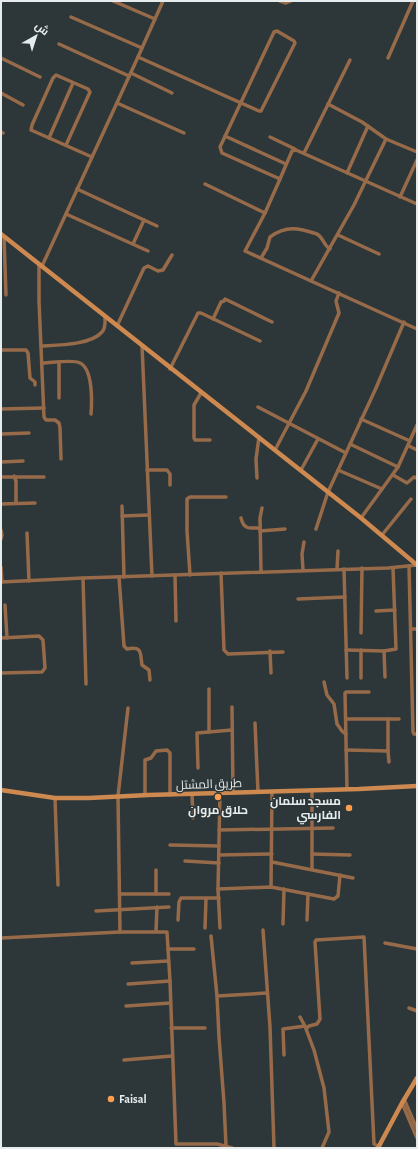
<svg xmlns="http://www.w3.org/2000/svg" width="418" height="1149" viewBox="0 0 418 1149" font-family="'Alegreya Sans',Cairo,sans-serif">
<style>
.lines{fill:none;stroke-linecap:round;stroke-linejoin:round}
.street{stroke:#976b49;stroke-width:3.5}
.secondary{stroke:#cd8950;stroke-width:4.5}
.poi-dot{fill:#fb9e50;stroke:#2d3638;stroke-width:1.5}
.labels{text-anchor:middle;stroke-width:3;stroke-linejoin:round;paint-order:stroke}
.street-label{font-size:12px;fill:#e6eced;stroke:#2d3638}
.poi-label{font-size:12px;font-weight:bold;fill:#e6eced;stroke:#2d3638;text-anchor:end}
</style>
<rect width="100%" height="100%" fill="#2d3638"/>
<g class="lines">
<g class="street">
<polyline points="113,1 155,19"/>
<polyline points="280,1 286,3 291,1"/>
<polyline points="71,17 142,48"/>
<polyline points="59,44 129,76"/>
<polyline points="138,57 259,111 261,111 295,43 294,41 277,31 274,32 220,147 222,153 280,179 292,151 296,150 417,204"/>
<polyline points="1,58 40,77"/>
<polyline points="388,58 413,1"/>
<polyline points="131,73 172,93"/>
<polyline points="1,93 23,105"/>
<polyline points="117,103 184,133"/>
<polyline points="328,104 362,122 386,139 354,205 311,281 417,329"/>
<polyline points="1,132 3,133"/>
<polyline points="225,136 286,164"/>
<polyline points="270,137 295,149"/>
<polyline points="49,138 73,83"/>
<polyline points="386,139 417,152"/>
<polyline points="66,145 90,92 88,89 56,75 53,78 32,125 31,130 92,157"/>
<polyline points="304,153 350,60"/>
<polyline points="347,173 368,126"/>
<polyline points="205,184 265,213 280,179"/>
<polyline points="77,189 157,226"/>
<polyline points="400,197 417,160"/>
<polyline points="265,213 245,251 311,281"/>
<polyline points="66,214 148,251"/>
<polyline points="338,235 379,254"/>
<polyline points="4,237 6,295"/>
<polyline points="133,244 144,220"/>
<path d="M261,258L267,248L270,237C286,225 299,228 317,234C324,238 323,245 330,249"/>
<polyline points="39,264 39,301 44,417 46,420 55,420 59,423 60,428 61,459"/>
<polyline points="42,266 138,57 163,1"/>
<polyline points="213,319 221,302 224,301 225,299 272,322"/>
<polyline points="117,326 144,268 148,266 158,271 163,270 172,255"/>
<polyline points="142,345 152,576"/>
<path d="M41,346C58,345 91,345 102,332C106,328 105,322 105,317"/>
<polyline points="1,350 26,350 28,353 30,378 35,382 35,385"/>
<polyline points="59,362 59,398"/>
<path d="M43,363C51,363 73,359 80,363C93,369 92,402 91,414"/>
<polyline points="170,369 198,313 201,313 260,341"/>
<polyline points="201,393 194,405 194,438 195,440 210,440"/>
<polyline points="258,407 346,453"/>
<polyline points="1,409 44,408"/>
<polyline points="361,419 410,441"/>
<polyline points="1,434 29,433"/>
<polyline points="350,444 398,467"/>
<polyline points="409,446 417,450"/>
<polyline points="275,450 306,391 339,313 336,301 339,293"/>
<polyline points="1,462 23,461"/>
<polyline points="147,470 167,470 170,474 170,485"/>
<polyline points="301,470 318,439"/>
<polyline points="338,470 382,489"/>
<polyline points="393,475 407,483 414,477 417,478"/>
<polyline points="14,476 16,481 16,503"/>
<polyline points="1,477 44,477"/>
<polyline points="257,478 256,459 259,437"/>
<polyline points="1,504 35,503"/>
<polyline points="122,506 124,577"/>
<polyline points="122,516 149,515"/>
<path d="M241,518C244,530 249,528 260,528"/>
<polyline points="361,518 398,467 417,425"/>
<polyline points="316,529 328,492 376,388 404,322"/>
<polyline points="1,530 2,535 1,539"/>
<polyline points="260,531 285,529"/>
<polyline points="27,533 29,581"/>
<polyline points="382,535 411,499"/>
<polyline points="409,566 413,732 414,734 417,734"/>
<polyline points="1,567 2,582"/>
<polyline points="337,569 338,551"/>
<polyline points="344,569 347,678"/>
<polyline points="303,570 302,554 304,542"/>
<polyline points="261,572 260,518 262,508"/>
<polyline points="221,573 224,650 228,654 283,652"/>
<polyline points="175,575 176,621"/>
<polyline points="190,575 187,531 187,499 190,497 226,497"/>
<path d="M119,577L124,646L127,649C143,646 140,653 142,665L149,670L150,680"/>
<polyline points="83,578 86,684"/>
<polyline points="1,582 83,578 388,568 417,565"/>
<polyline points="298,599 345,597"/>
<polyline points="5,605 7,638"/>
<polyline points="376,611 395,610"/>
<polyline points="411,629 417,629"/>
<polyline points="361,633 362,568"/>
<polyline points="1,638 39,636 43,640 45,668 42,672 1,673"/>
<polyline points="346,650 384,651 396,649 393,568"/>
<polyline points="270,651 271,673"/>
<polyline points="384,651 385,677"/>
<polyline points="361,678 361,650"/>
<polyline points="324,682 327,695 334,704 337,724 342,731 346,734"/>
<polyline points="232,707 233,793"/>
<polyline points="346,719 399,719"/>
<polyline points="388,719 388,751"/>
<polyline points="255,723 258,792"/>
<polyline points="209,732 209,689"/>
<polyline points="346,750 388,751 389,762"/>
<polyline points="198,768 197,733 232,730"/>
<polyline points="347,789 345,693 346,692 369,692"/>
<polyline points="220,793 218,889 220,928"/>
<polyline points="192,794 193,818"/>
<polyline points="145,795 145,760 151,758 156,751 167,750 170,753 170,795"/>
<polyline points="55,798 58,885"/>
<polyline points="219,830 333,828"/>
<polyline points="170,845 219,846"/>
<polyline points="312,854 350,855"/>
<polyline points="219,855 272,854"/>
<polyline points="185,861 219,863"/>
<polyline points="272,862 353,878"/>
<polyline points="312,869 312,790"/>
<polyline points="156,870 156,894"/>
<polyline points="271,887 272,792"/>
<polyline points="218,889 271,887 334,899 338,896 340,875"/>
<polyline points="120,894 169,894"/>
<polyline points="96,911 169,907"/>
<polyline points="178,920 179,902 181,898 219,898"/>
<polyline points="307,920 308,894"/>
<polyline points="283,924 284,889"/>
<polyline points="205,928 206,899"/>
<polyline points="263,930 270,1027 274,1148"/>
<polyline points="156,931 157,907"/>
<polyline points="120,932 118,796 128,708"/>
<polyline points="211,936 217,996 219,1037 224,1103 226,1146"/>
<polyline points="1,938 120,932 167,932 170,981 176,1144 217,1144 232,1148"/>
<polyline points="385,943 417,949"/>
<polyline points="168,949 194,949"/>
<polyline points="132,963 168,961"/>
<polyline points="128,984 170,981"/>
<polyline points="217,996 267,993"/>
<polyline points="126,1006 170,1003"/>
<polyline points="409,1008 417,1011"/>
<polyline points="300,1017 306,1028"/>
<polyline points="171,1028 205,1028"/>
<polyline points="284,1055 283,1029 305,1026"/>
<polyline points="124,1060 172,1056"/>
<polyline points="404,1099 417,1129"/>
<polyline points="402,1103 417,1138"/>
<polyline points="322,1148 329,1132 324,1088 314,1050 306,1029 309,1026 317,1024 320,1019 315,942 316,940 364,937 374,1144 378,1146"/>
</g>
<g class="secondary">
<polyline points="1,234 361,518 417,565"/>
<polyline points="1,790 55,798 89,798 148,795 359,789 417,786"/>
<polyline points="378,1148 402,1103 417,1078"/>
</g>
</g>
<g class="poi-dot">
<circle cx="218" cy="797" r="4"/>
<circle cx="349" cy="808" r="4"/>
<circle cx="111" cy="1099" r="4"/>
</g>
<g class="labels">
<g class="street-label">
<text transform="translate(209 784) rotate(-2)" y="4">طريق المشتل</text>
</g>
<g class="poi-label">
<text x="341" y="805">مسجد سلمان<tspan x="341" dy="14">الفارسي</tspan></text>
<text x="218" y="814" text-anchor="middle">حلاق مروان</text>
<text x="119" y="1103" text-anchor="start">Faisal</text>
</g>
</g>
<rect width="418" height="1149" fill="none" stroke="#e6eced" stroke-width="4"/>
<g transform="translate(36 36) rotate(39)" stroke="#2d3638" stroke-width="3" paint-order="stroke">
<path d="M0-3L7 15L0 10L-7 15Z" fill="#e6eced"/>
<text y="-6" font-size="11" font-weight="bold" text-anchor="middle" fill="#e6eced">ش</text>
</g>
</svg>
